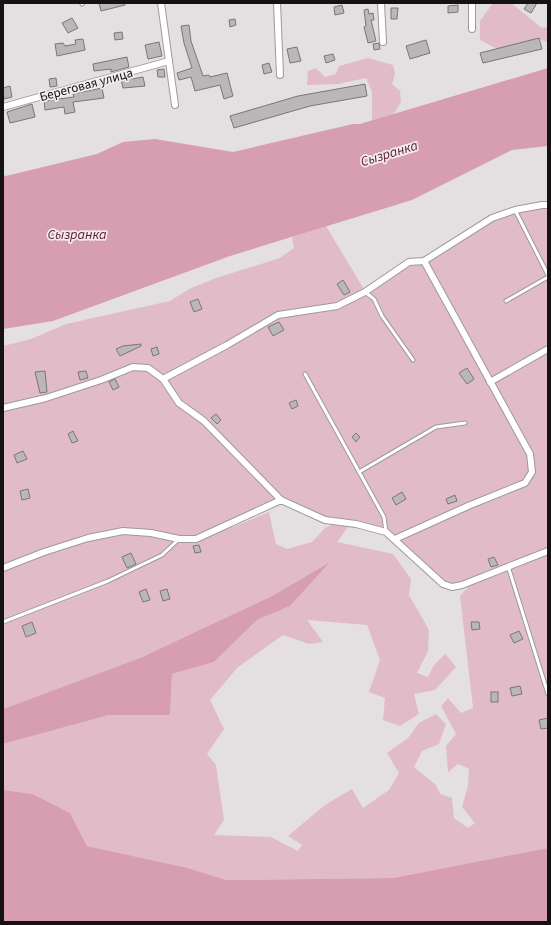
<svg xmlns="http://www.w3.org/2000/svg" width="551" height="925" viewBox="0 0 551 925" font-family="'Source Sans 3',sans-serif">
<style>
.green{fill:#e1bcc8;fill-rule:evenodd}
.water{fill:#d79db0}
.building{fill:#bbb6b7;stroke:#7a7677}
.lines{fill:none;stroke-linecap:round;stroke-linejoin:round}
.lane-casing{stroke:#9e999b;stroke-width:5}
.street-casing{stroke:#9e999b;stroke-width:8}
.lane{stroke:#fff;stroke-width:3}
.street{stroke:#fff;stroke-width:6}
.labels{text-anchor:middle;stroke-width:3.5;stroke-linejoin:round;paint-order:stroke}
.street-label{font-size:13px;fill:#141213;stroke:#f1eced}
.water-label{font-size:14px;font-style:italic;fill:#5d1936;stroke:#f1eced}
</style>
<rect width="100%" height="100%" fill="#e4dfe0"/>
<g class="green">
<polygon points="493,3 511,3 542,28 548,27 548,42 538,39 499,50 480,40 480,21"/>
<polygon points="368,58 393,65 395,74 392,84 400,91 401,102 393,115 372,121 372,92 366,78 338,84 307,85 308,71 316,68 325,77 336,74 339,66"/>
<path d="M548,205V848L393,878L226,880L188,868L87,846L70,813L33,794L3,790V744L109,715H170L172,674L214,662L257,620L290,606L328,563L272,596L140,658L3,709V346L31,339L66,324L170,301L189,289L216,278L280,258L294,248L292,237L326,226L365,291L409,262L424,261L492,218ZM281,500L325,520L338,522L325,528L312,542L287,549L276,544L269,512L233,527L232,522ZM339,522L391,535L443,584L462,585L473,582L460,596L473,708L461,713L448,698L441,706L456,734L446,746L448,772L458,764L469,769L468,786L462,807L475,823L468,828L454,818L452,798L440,794L436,785L414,767L422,751L439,744L446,724L436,714L419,723L408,738L387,753L399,773L389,790L363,808L352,789L325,805L288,836L302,845L298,851L271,837L214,835L224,820L216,765L207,754L224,729L210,700L237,668L283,635L309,644L323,642L307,620L367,625L380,660L369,692L385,698L383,720L400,726L419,714L414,694L435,690L456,667L445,654L434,665L428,677L417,673L428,651L429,630L409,595L411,579L393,554L337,542L348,527Z"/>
</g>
<g class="water">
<polygon points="548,68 548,146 512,150 412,200 230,256 53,321 3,329 3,175 6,176 97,154 123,142 155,139 233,152 353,124 360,124"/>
<polygon points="330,562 290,606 257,620 214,662 172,674 170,715 109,715 3,744 3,709 140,658 272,596"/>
<polygon points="3,790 33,794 70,813 87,846 188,868 226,880 393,878 548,848 548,922 3,922"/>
</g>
<g class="building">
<polygon points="99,3 125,3 125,5 101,11"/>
<polygon points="528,3 537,3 531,13 524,9"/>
<polygon points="342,5 344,13 335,15 334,7"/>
<polygon points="458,5 458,12 448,13 448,6"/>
<polygon points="391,8 398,8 397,19 391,19"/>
<polygon points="368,9 369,14 373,13 374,20 371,20 376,41 368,43 364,27 366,26 364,10"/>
<polygon points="72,18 78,28 68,33 62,23"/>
<polygon points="235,19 236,25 230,27 229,20"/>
<polygon points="189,25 191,41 203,76 209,75 210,77 227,73 233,96 224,99 220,85 195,91 191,77 179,80 177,73 192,68 184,43 181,26"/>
<polygon points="122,32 123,39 115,40 114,33"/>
<polygon points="539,38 542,49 483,63 480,53"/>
<polygon points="83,39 85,50 57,56 55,44 63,43 65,46 76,44 75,40"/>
<polygon points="426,40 430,53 410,59 406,46"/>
<polygon points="159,42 162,56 148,59 145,45"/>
<polygon points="379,43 380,49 374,50 373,44"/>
<polygon points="297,47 301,61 290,63 287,49"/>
<polygon points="333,54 335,60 326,63 324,56"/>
<polygon points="127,57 129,67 111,72 111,69 94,71 93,64"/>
<polygon points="269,63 272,72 264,74 262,65"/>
<polygon points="164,69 165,77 158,77 157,70"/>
<polygon points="131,76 132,79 143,77 145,86 123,88 121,79"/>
<polygon points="56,78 57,86 50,87 49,79"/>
<polygon points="365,84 367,96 310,106 234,128 230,116 298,96"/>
<polygon points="10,86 12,97 4,99 3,88"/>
<polygon points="102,88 104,98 73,102 75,112 65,114 64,107 45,110 44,101 74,97 73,94"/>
<polygon points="32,104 35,117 10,123 7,112"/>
<polygon points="343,280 350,292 344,295 337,284"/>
<polygon points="198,299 202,309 194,312 190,302"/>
<polygon points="279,322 284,330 273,336 268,327"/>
<polygon points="141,344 141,346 120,356 116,349 123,346"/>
<polygon points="157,347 159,354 153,356 151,349"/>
<polygon points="467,368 474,379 467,384 459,373"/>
<polygon points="45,371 47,392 40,393 35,372"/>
<polygon points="86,371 88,378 80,380 78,372"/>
<polygon points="115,379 119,387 113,390 109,382"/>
<polygon points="296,400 298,406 292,409 289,403"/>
<polygon points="216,414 221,420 217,424 211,418"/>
<polygon points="73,431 78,441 72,443 68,434"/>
<polygon points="356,433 360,437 356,442 352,437"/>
<polygon points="23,451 27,459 17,463 14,455"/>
<polygon points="28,489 30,498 22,500 20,491"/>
<polygon points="402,492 406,499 396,505 392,498"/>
<polygon points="455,495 457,501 448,504 446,499"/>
<polygon points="199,545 201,552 195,553 193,546"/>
<polygon points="131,553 136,564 127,568 122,557"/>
<polygon points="494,557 498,565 491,567 488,559"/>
<polygon points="146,589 150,600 143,602 139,592"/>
<polygon points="167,589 170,599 163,601 160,591"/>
<polygon points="32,622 36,633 26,637 22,626"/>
<polygon points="471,622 479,622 480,629 472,630"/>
<polygon points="519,631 523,639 514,643 510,635"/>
<polygon points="520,686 522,694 512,696 510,688"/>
<rect x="491" y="692" width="7" height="10"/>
<polygon points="548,718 548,728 541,729 539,720"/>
</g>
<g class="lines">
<g class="lane-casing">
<g id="lane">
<polyline points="82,4 83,3"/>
<polyline points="515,210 548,275"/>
<polyline points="365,292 374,299 382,316 413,360"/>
<polyline points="506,301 548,277"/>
<polyline points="305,374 384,517 386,532"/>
<polyline points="359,472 436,427 465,423"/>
<polyline points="508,566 548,694"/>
<polyline points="3,622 108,581 162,555 179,539"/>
</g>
</g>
<g class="street-casing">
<g id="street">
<polyline points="161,3 175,105"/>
<polyline points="277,3 280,75"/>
<polyline points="381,3 383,42"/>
<polyline points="472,29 472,3"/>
<polyline points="3,107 169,61"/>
<polyline points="163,379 227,345 278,315 337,306 365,292 409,262 424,261 492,218 515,210 542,205 548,205"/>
<polyline points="490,382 548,349"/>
<polyline points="3,408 46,398 101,380 133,367 148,368 163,379 179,403 204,421 281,500"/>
<polyline points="395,539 468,506 525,483 532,472 530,454 424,261"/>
<polyline points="3,568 44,552 88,538 123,531 151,533 179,539 196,539 281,500 325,520 356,524 386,532 443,584 452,587 462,585 548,551"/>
</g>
</g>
<use href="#lane" class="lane"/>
<use href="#street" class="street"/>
</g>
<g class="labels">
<g class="street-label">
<text transform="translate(86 84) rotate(-15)" y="5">Береговая улица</text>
</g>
<g class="water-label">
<text transform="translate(389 153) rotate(-17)" y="5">Сызранка</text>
<text x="77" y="239">Сызранка</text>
</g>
</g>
<rect width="551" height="925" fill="none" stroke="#141213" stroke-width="8"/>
</svg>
